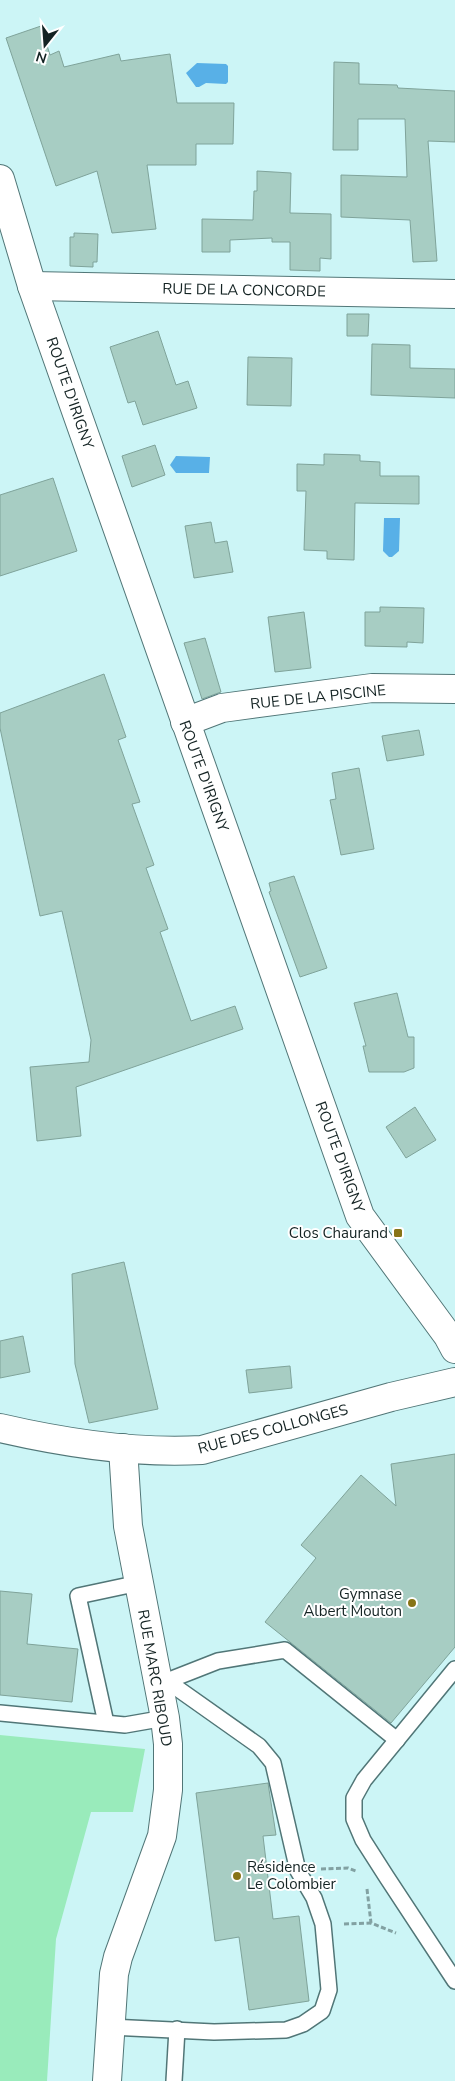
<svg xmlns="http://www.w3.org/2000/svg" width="455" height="2081" viewBox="0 0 455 2081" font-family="'Nunito Sans',sans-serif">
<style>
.green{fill:#99ebbb}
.water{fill:#58b0e7}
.building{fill:#a7cdc3;stroke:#7fa39a}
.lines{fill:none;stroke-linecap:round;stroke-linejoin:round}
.service-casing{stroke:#517677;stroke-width:18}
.minor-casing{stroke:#517677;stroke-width:30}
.tertiary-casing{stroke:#517677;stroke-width:30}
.path{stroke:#82a1a2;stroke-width:3;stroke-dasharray:5 2.5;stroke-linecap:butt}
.service{stroke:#fff;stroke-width:15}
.minor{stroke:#fff;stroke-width:28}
.tertiary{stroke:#fff;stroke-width:28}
.poi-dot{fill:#877416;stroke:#fff;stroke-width:2}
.labels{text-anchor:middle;stroke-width:4;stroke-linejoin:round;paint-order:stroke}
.street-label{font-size:15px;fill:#142323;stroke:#fff}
.poi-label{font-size:15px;fill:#142323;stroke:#fff;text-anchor:end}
</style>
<rect width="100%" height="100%" fill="#ccf5f6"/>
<polygon class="green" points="0,1735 145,1749 133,1812 91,1812 56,1939 47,2081 0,2081"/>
<g class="water">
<polygon points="197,63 226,64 228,66 228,82 226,84 206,83 199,87 196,87 186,73"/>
<polygon points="176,456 210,457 209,473 176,473 170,465"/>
<polygon points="384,518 400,518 399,551 392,557 389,557 383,551"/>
</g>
<g class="building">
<polygon points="41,26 50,55 59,51 64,67 119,54 121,61 170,54 177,103 234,103 233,144 196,144 196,165 147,165 156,229 112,233 97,171 56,186 6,38"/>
<polygon points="334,62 359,63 359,84 397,85 398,88 455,91 455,142 428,141 437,261 413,262 410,220 341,217 341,175 407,177 405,119 358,119 358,150 333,150"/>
<polygon points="257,171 291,173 290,213 331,214 331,259 320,258 320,271 290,270 290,242 272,242 272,238 230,240 230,252 202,252 202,219 253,220 254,191 257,191"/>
<polygon points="74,233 98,234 97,262 93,262 93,267 70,266 70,237 74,237"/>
<polygon points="347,314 369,314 368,336 347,336"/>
<polygon points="158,331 176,385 188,381 197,408 143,425 135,401 128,403 110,347"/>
<polygon points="372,344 410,345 410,368 455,369 455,398 371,395"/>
<polygon points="248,357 292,358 291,406 247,405"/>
<polygon points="155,445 165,475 132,487 122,456"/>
<polygon points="324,454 360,455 360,461 380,462 380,476 419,476 419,504 355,503 354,560 327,559 327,551 304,550 306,491 297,491 297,464 324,465"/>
<polygon points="53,478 77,551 0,576 0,495"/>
<polygon points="211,522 215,543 227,541 233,572 194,578 185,526"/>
<polygon points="380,607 424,608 423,643 407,642 407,647 365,646 365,612 380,612"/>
<polygon points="304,612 311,668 275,672 268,617"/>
<polygon points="205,638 221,692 202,699 184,643"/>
<polygon points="104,674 126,737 118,740 140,802 132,804 154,865 146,868 168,929 160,932 191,1021 235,1006 243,1029 76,1087 81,1136 37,1141 30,1067 89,1062 91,1040 62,911 40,916 0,728 0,713"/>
<polygon points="419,730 424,755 387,761 382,736"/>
<polygon points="359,768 374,849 341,855 330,800 336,799 332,773"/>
<polygon points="294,876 327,968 300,977 269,892 271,891 269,883"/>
<polygon points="397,993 408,1037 414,1037 414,1068 404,1072 369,1072 363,1046 366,1046 354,1003"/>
<polygon points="415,1107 436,1140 406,1158 386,1127"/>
<polygon points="124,1262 158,1409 89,1423 75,1364 72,1274"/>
<polygon points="23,1336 30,1372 0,1378 0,1341"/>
<polygon points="290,1366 292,1388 249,1393 246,1370"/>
<polygon points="455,1454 455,1647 391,1723 265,1622 316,1558 301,1545 361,1475 396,1506 391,1464"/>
<polygon points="0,1591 32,1594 27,1644 78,1649 72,1702 0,1695"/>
<polygon points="268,1783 276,1835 263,1836 273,1919 299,1916 309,2001 249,2010 239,1937 215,1941 196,1793"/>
</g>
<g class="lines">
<g class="service-casing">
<g id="service">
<polyline points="455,1669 364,1780 354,1798 354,1819 363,1840 386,1876 455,1981"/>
<polyline points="167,1681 218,1661 285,1650 397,1740"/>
<polyline points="0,1713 125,1725 165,1718"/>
<polyline points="106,1723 78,1596 139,1583"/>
<polyline points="110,2027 214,2032 286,2030 303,2024 322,2011 329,1990 323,1924 314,1898 298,1871 273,1763 259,1746 167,1681 158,1683"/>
<polyline points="174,2081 177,2029"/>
</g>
</g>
<g class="minor-casing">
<g id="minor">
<polyline points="32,286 455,294"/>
<polyline points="185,722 222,708 372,688 455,689"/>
</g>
</g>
<g class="tertiary-casing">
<g id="tertiary">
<polyline points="0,179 32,286 360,1216 448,1336 455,1349"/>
<path d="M0,1428C65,1443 135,1454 202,1450L391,1397L455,1382"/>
<polyline points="107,2081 114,1974 118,1957 162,1836 168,1790 168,1744 165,1718 128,1526 123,1448"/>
</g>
</g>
<g class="path">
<polyline points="321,1869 348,1868 356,1871"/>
<polyline points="367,1889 371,1923 396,1933"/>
<polyline points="344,1924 371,1923"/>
</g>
<use href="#service" class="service"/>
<use href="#minor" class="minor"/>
<use href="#tertiary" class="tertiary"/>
</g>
<g class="poi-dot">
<rect x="393" y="1228" width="10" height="10" rx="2.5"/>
<circle cx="412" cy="1603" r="5"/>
<circle cx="237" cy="1876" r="5"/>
</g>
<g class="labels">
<g class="street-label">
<text transform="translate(244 290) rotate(1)" y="5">RUE DE LA CONCORDE</text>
<text transform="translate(70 393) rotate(71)" y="5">ROUTE D'IRIGNY</text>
<text transform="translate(318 697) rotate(-6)" y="5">RUE DE LA PISCINE</text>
<text transform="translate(204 776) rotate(70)" y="5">ROUTE D'IRIGNY</text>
<text transform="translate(340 1157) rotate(70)" y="5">ROUTE D'IRIGNY</text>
<text transform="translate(273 1429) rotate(-15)" y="5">RUE DES COLLONGES</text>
<text transform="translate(155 1678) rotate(80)" y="5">RUE MARC RIBOUD</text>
</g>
<g class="poi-label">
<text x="388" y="1238">Clos Chaurand</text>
<text x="402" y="1599">Gymnase<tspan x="402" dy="17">Albert Mouton</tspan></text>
<text x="247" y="1872" text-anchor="start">Résidence<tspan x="247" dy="17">Le Colombier</tspan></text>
</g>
</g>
<g transform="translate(45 45) rotate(197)" stroke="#ffffff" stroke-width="4" paint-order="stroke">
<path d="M0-4L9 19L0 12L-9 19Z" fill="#142323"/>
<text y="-8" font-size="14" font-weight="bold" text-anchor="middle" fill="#142323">N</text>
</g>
</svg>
